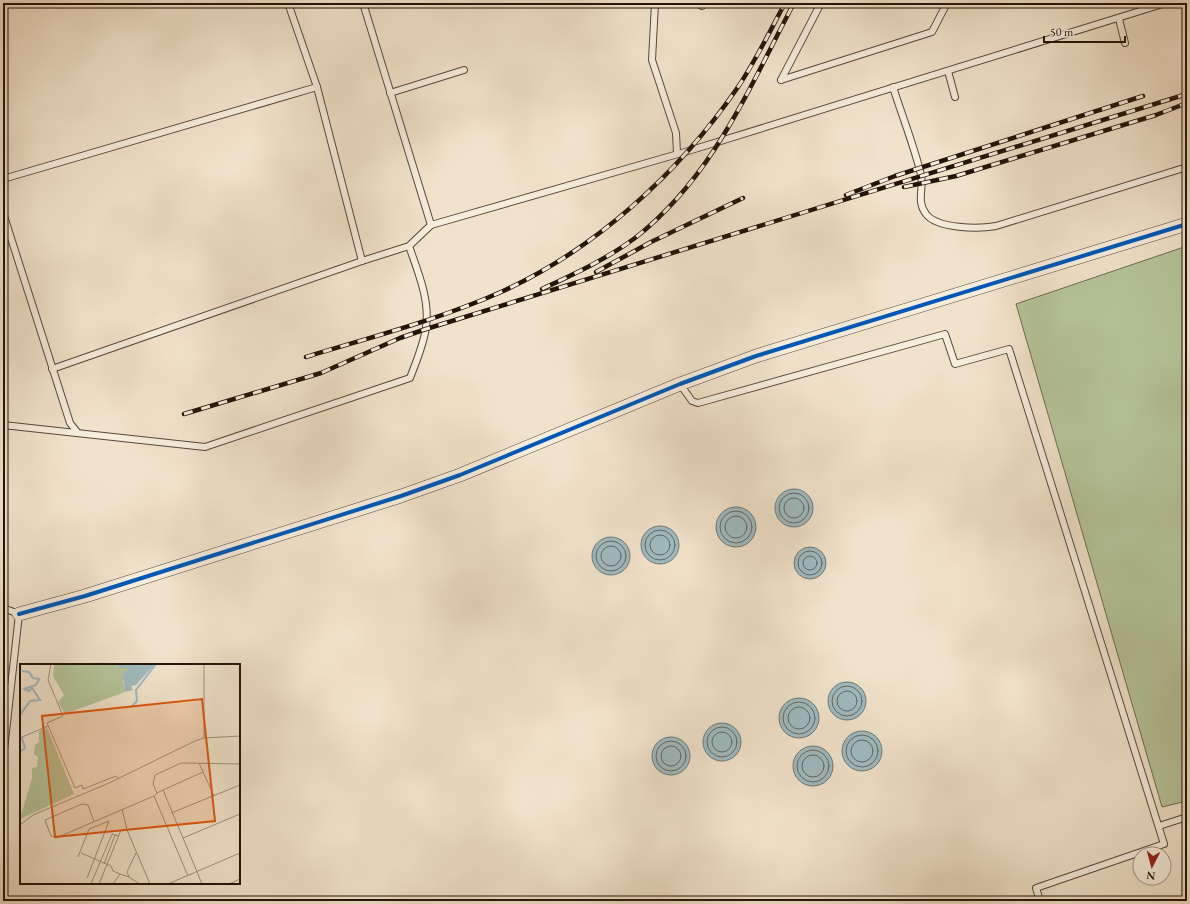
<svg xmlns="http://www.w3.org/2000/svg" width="1190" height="904" viewBox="0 0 1190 904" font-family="'EB Garamond',serif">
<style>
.green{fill:#b5c59b;stroke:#6c6c52}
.water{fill:#9fbbc1;stroke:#6d7877}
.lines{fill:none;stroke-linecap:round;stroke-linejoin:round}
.shore{stroke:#616765;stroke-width:1}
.stream{stroke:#6d7877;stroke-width:3}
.lane-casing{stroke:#56473a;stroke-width:8}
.street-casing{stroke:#56473a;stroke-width:14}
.lane{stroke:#f6eddd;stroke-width:6}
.street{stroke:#f6eddd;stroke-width:13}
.rail-casing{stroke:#231309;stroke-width:4.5}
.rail{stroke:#f6eddd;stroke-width:3;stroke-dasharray:9;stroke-linecap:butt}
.cycleway-casing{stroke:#f6eddd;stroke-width:6}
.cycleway{stroke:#0057b8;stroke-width:4}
.inset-river{fill:none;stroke:#9fbbc1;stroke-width:2}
.inset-road{fill:none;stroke:#9f907d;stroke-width:1}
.view{fill:#de560c;fill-opacity:0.15;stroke:#de560c;stroke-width:2}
.inset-edge{fill:none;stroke:#231309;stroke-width:2}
</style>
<rect width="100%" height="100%" fill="#f1e3cb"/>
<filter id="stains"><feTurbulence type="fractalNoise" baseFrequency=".005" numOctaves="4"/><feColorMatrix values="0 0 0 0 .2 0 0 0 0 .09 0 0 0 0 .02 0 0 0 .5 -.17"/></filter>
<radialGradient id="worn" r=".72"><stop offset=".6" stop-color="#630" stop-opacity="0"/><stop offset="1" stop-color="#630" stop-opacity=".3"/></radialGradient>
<polygon class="green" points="1187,246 1187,801 1162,807 1016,304"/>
<g class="water">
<circle cx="794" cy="508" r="19"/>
<circle cx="736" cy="527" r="20"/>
<circle cx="660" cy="545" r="19"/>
<circle cx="611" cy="556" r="19"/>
<circle cx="810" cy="563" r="16"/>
<circle cx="847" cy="701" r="19"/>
<circle cx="799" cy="718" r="20"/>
<circle cx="722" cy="742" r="19"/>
<circle cx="862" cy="751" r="20"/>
<circle cx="671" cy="756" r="19"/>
<circle cx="813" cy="766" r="20"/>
</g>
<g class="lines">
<g class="shore">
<circle cx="794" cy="508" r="15"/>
<circle cx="794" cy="508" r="10"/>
<circle cx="736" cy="527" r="16"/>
<circle cx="736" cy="527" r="11"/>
<circle cx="660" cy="545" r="15"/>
<circle cx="660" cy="545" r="10"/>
<circle cx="611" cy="556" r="15"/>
<circle cx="611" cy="556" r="10"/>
<circle cx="810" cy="563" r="12"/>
<circle cx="810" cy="563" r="7"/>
<circle cx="847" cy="701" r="15"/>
<circle cx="847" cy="701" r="10"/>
<circle cx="799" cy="718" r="16"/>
<circle cx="799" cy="718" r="11"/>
<circle cx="722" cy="742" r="15"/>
<circle cx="722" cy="742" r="10"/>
<circle cx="862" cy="751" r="16"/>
<circle cx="862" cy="751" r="11"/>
<circle cx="671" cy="756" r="15"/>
<circle cx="671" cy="756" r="10"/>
<circle cx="813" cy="766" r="16"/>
<circle cx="813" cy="766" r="11"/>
</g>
<polyline class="stream" points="527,901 532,900"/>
<g class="lane-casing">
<g id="lane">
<polyline points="288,3 317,87 362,261 409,246 431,225 363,3"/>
<polyline points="655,3 652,60 676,133 677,153"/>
<polyline points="702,6 703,3"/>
<polyline points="1119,19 1125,43"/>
<polyline points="948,71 955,97"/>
<polyline points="781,80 932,32 947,3"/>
<polyline points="781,80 821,3"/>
<path d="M893,87C902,116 914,145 921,175C924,189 916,201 926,214C937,229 979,229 996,226L1187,167"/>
<polyline points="390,93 464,70"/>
<polyline points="3,179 317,87"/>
<polyline points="3,213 70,423 78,433"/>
<polyline points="431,225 685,152 1166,3"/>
<polyline points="52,369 362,261"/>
<polyline points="680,384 692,401 698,403 945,334 955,364 1009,349 1164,844 1036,888 1040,901"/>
<path d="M3,425L205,447L410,378C416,362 424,344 426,327C430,300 418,272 409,246"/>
<polyline points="3,608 19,614 3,759"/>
<polyline points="1159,826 1187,817"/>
</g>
</g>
<g class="street-casing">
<polyline id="street" points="19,614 85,596 401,496 460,475 680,384 756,356 1187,224"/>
</g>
<use href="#lane" class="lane"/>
<use href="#street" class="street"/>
<g class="rail-casing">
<g id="rail">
<polyline points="904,187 956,176 1156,115 1187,103"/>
<polyline points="846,195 895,176 1143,96"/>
<polyline points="596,272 651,242 743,198"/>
<path d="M542,289C574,274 607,259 635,238C713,177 749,88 794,3"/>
<path d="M306,357C371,337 438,320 501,292C596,249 679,173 738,87C756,60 770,31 785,3"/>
<polyline points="184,414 321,373 400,338 426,329 1187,94"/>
</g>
</g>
<use href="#rail" class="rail"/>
<g class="cycleway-casing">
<polyline id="cycleway" points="19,614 85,596 401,496 460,475 680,384 756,356 1187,224"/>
</g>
<use href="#cycleway" class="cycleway"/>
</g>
<g transform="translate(20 664)">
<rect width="220" height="220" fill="#f1e3cb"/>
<path d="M34,0H97L99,4H109L103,17L105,28L45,50L38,38L44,31L33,12ZM27,64L54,130L0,155L12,114V104L17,103L18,93L14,90L15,81L19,78V67Z" fill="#b5c59b"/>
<path d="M97,0H135L116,21L111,22L113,26L105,28L103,11L109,4H99Z" fill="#9fbbc1"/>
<path class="inset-river" d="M111,43L117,37L116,26L136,0M0,51L10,37L20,36L12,24L9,27L4,25L16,21L19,15L13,14L9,8L2,7M0,88L5,84L2,74"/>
<path class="inset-road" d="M31,0L28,16L43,52L27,59L55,124L62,121L63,125L96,112L98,114M0,74L28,62M184,74V0M179,99L194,132M143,126L183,108M137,129L133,120L135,111L161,99L220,100M102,145L107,166L130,220M151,149L220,121M74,157L68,141L62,140L25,156L31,172L36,174L134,132M0,161L13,151L89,119L175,77L184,74L220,72M163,174L143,126L137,129L134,132L168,212M61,189L91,202L93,207L100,210M116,189L107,208L109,213L120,220M58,193L69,165L89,157M84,200L95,171M67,214L89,157M71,220L92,170L99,172M79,220L101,166M93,220L100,210L109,213M148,220L220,189M182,220L163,174L220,150M209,220L220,215"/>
<path class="view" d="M182,35L195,157L35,173L22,52Z"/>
<rect width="220" height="220" class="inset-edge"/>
</g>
<rect width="1190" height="904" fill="none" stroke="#f1e3cb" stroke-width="16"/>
<rect x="4" y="4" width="1182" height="896" fill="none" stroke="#231309" stroke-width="2"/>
<rect x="8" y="8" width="1174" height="888" fill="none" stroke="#231309"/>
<g transform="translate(1152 866) rotate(186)"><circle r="19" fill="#f6eddd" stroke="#a29688"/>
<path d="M0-3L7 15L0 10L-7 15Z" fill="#8f2418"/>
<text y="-6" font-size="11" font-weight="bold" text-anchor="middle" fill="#231309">N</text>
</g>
<path d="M1044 36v6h81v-6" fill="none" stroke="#231309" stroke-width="2"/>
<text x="1050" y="36" font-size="12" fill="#231309" stroke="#f6eddd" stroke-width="3" paint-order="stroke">50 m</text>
<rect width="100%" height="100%" filter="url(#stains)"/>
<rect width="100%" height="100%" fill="url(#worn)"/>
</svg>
